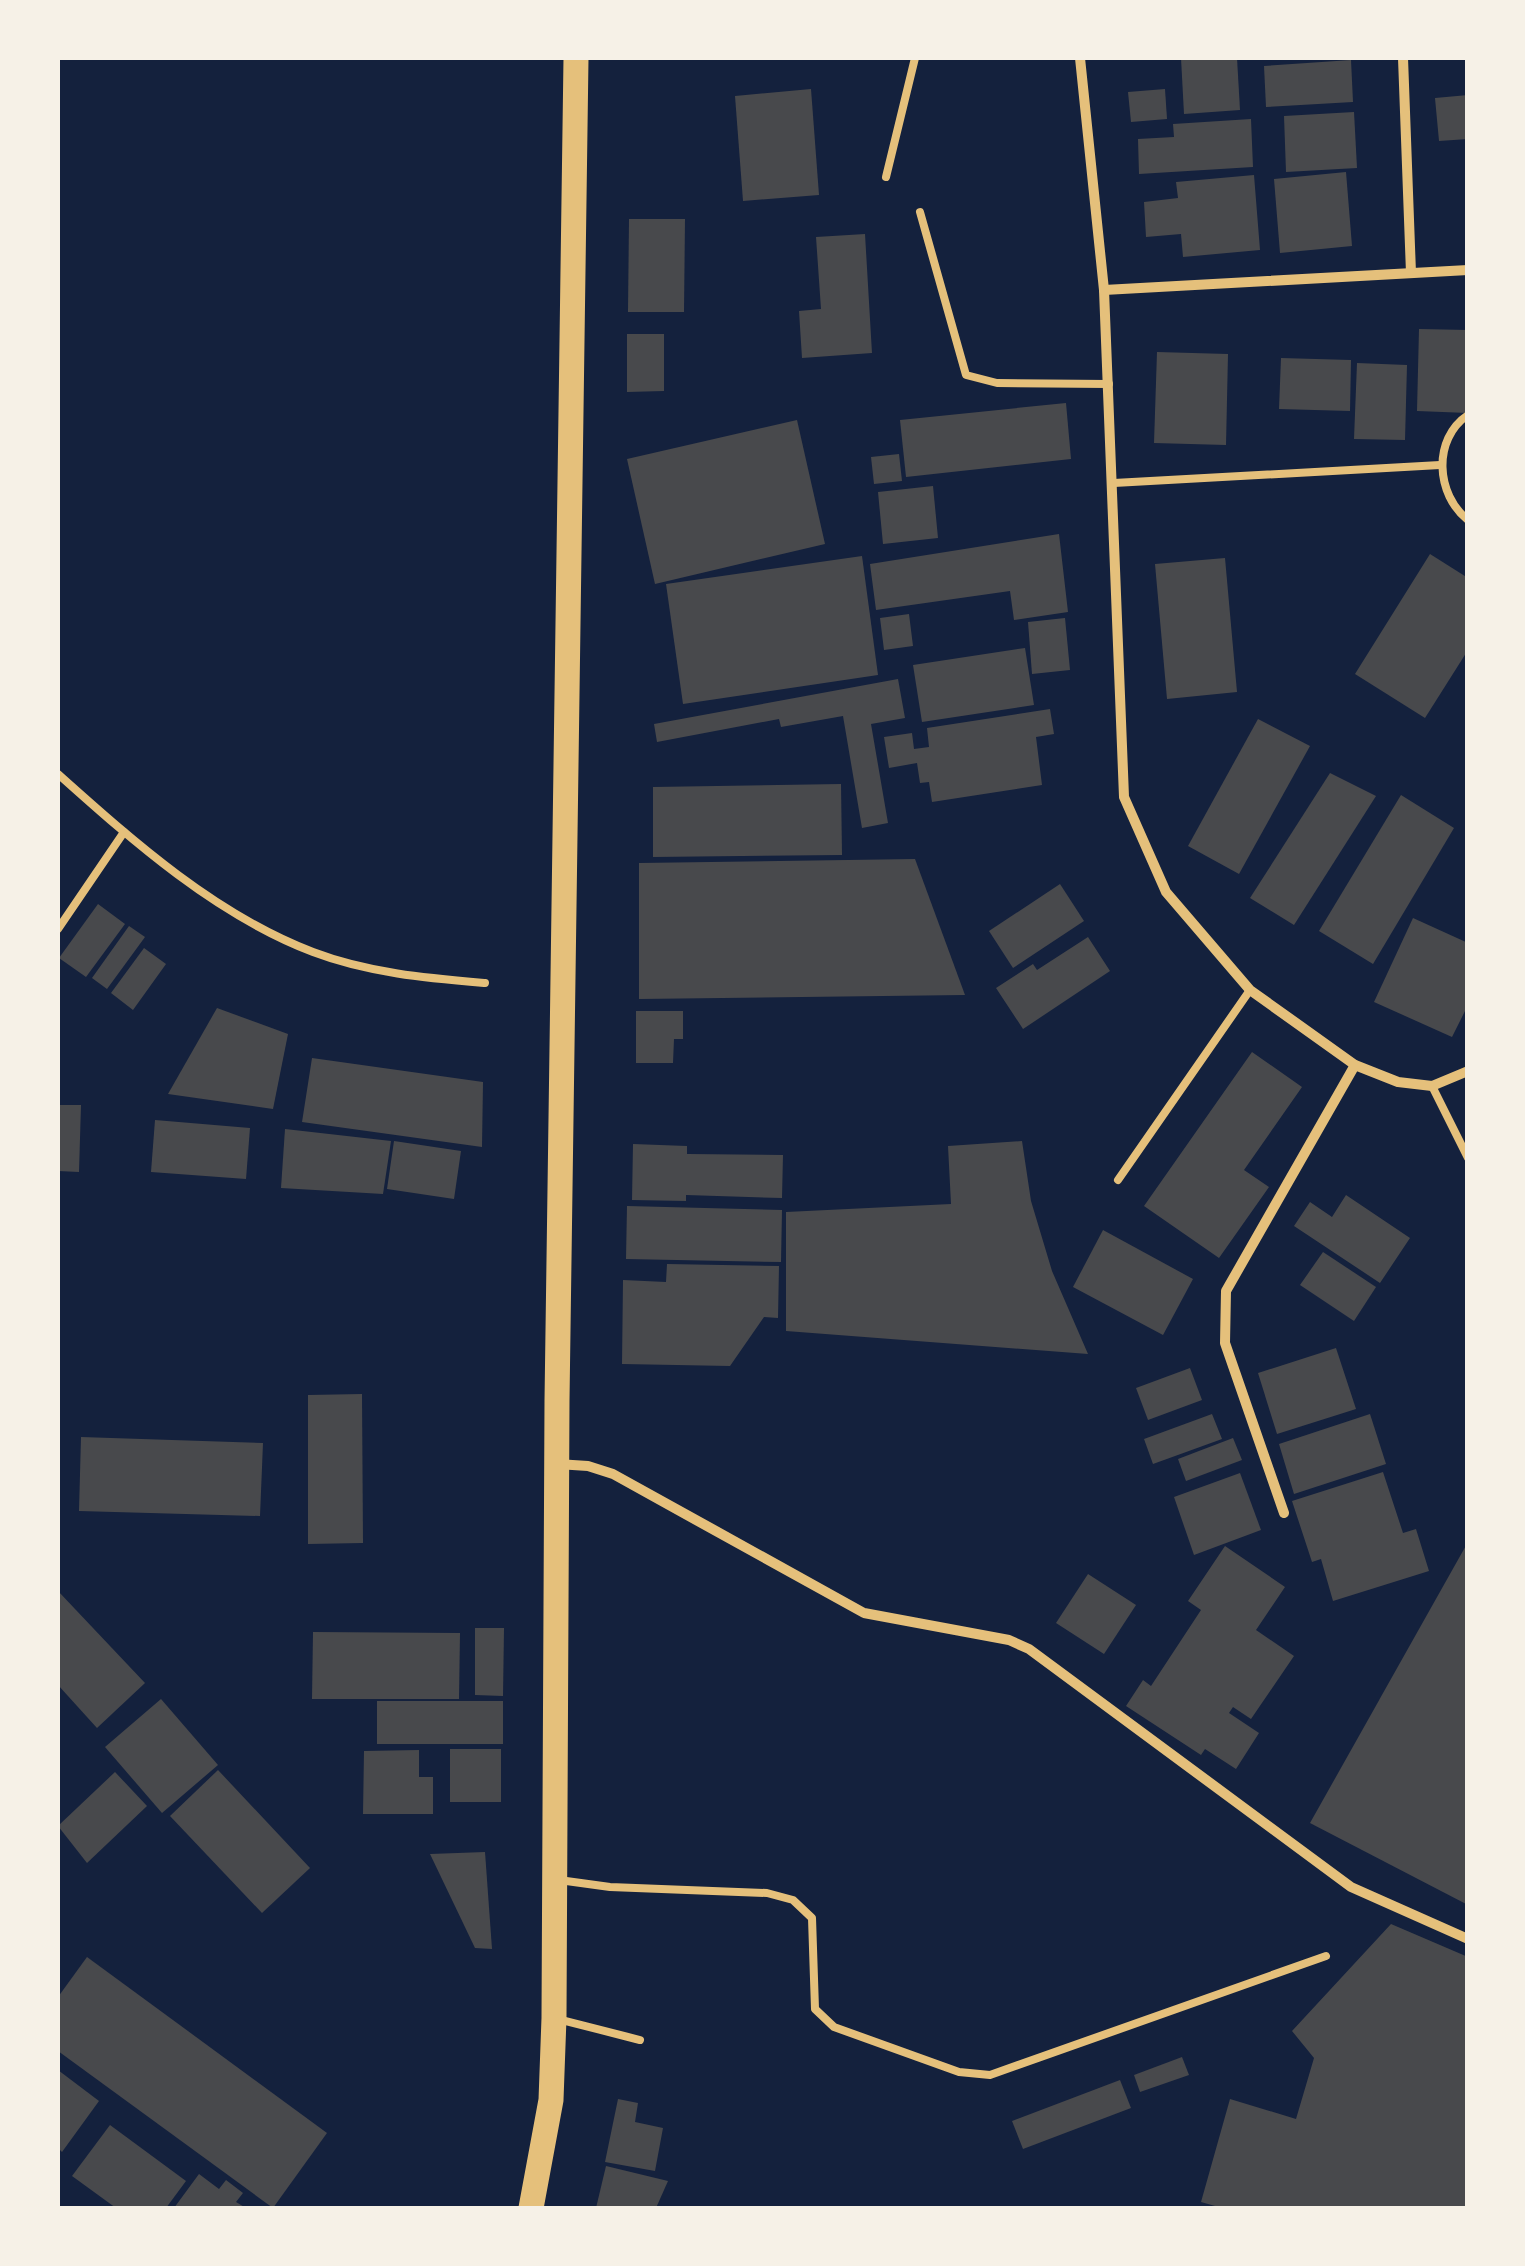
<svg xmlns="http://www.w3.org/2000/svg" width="1525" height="2266" viewBox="0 0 1525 2266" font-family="'Public Sans',sans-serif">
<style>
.building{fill:#48494c}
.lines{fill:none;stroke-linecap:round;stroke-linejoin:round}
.service{stroke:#e5c07b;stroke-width:8}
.minor{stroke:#e5c07b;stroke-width:10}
.primary{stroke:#e5c07b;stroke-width:25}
</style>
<rect width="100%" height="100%" fill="#14213d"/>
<g class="building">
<polygon points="1181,58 1237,58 1240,110 1184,114"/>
<polygon points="1351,60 1353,102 1266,107 1264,66"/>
<polygon points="811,89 819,195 743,201 735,96"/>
<polygon points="1165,89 1167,119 1131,122 1128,92"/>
<polygon points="1468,95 1468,139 1439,141 1435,98"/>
<polygon points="1354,112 1357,168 1286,172 1284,116"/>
<polygon points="1251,119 1253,167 1139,174 1138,139 1174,137 1173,124"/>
<polygon points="1346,172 1352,246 1280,253 1274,179"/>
<polygon points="1254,175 1260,250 1183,257 1181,234 1146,237 1144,202 1178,198 1176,182"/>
<polygon points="629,219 685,219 684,312 628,312"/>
<polygon points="865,234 872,353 802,358 799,311 821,309 816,237"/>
<polygon points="1419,329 1468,330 1468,413 1417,411"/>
<polygon points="627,334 664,334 664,391 627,392"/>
<polygon points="1157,352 1228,354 1226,445 1154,443"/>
<polygon points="1281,358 1351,360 1350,411 1279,409"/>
<polygon points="1357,363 1407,365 1405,440 1354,439"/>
<polygon points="1066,403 1071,459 906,477 900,420"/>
<polygon points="797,420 825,544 655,584 627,459"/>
<polygon points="899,454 902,481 874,484 871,457"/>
<polygon points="933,486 938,538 883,544 878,492"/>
<polygon points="1059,534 1068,612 1014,620 1010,591 876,610 870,564"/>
<polygon points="1430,554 1468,578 1468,650 1425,718 1355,674"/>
<polygon points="862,556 878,675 683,704 666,584"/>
<polygon points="1225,558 1237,692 1167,699 1155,564"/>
<polygon points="909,614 913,646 884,650 880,618"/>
<polygon points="1065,618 1070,670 1032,674 1028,622"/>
<polygon points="1025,648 1034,705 922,722 913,665"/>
<polygon points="898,679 905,718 871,724 888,823 862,828 843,716 781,727 779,719 657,742 654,724"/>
<polygon points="1050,709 1054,734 1036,737 1042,785 932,802 929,782 920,783 917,763 889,768 884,737 912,733 914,749 929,747 927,728"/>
<polygon points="1258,719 1310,746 1239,874 1188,846"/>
<polygon points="1330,773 1376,796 1294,925 1250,898"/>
<polygon points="841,784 842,855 653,857 653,787"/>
<polygon points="1401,795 1454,828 1373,964 1319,931"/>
<polygon points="915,859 965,995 639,999 639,863"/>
<polygon points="1060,884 1084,921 1013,968 989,931"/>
<polygon points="98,904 125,924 86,977 59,958"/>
<polygon points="1413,918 1468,943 1468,1005 1452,1037 1374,1002"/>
<polygon points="129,926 145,937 107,989 92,978"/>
<polygon points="1088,937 1110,971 1023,1029 996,988 1033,964 1037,970"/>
<polygon points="144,948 166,964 133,1010 111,993"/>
<polygon points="217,1008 288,1034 273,1109 168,1094"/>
<polygon points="636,1011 683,1011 683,1039 674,1039 673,1063 636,1063"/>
<polygon points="1252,1052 1302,1087 1244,1170 1269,1187 1219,1258 1144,1206"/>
<polygon points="312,1058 483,1082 482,1147 302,1122"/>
<polygon points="58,1105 81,1105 79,1172 58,1171"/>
<polygon points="155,1120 250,1128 246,1179 151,1172"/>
<polygon points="285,1129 391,1141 383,1194 281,1188"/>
<polygon points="394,1141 461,1151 454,1199 387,1189"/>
<polygon points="1022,1141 1031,1201 1052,1271 1088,1354 786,1331 786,1212 951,1204 948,1146"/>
<polygon points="633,1144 687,1146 687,1154 783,1155 782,1198 686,1195 686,1201 632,1200"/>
<polygon points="1346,1195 1410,1238 1380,1283 1294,1226 1310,1202 1332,1217"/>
<polygon points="627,1206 782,1210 781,1262 626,1259"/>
<polygon points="1103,1230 1193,1279 1163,1335 1073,1287"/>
<polygon points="1323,1252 1376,1287 1354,1321 1300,1285"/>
<polygon points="667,1264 779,1266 778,1318 764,1317 730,1366 622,1364 623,1280 666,1282"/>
<polygon points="1336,1348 1356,1409 1277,1434 1258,1373"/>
<polygon points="1190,1368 1202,1400 1148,1420 1136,1388"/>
<polygon points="362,1394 363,1543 308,1544 308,1395"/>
<polygon points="1212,1414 1222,1439 1153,1464 1144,1439"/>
<polygon points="1370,1414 1386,1464 1294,1494 1279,1444"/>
<polygon points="81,1437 263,1443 260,1516 79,1511"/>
<polygon points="1233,1438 1242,1460 1186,1481 1178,1459"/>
<polygon points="1383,1472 1403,1533 1416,1529 1429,1571 1333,1601 1321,1559 1312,1562 1292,1501"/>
<polygon points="1240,1473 1261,1530 1194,1555 1174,1497"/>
<polygon points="1468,1542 1468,1905 1310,1823"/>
<polygon points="1225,1546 1285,1587 1256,1630 1294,1656 1251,1719 1233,1707 1229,1713 1259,1733 1236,1769 1205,1749 1201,1755 1126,1706 1143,1680 1151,1686 1201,1610 1188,1601"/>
<polygon points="1088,1574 1136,1605 1104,1654 1056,1623"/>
<polygon points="58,1591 145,1683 97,1728 58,1685"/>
<polygon points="475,1628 504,1628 503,1696 475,1695"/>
<polygon points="313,1632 460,1633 459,1699 312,1699"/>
<polygon points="161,1699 218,1765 162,1813 105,1747"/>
<rect x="377" y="1701" width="126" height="43"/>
<rect x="450" y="1749" width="51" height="53"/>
<polygon points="419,1750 419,1777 433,1777 433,1814 363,1814 364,1751"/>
<polygon points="218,1770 310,1868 262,1913 170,1816"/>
<polygon points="115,1772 147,1806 87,1863 58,1826"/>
<polygon points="485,1852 492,1949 475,1948 430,1854"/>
<polygon points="1391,1924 1468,1957 1468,2208 1222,2208 1201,2202 1230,2099 1296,2119 1314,2058 1292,2031"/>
<polygon points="87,1957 327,2133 273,2208 58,2051 58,1997"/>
<polygon points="1182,2057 1189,2075 1140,2092 1134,2075"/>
<polygon points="58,2070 99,2101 62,2152 58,2148"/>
<polygon points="1120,2080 1131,2108 1023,2149 1012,2121"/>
<polygon points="618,2099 638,2103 635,2122 663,2128 655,2171 605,2162"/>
<polygon points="110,2125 186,2181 166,2208 116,2208 72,2176"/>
<polygon points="606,2166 668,2181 656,2208 596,2208"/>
<polygon points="199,2174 219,2189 226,2180 243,2193 236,2202 246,2208 174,2208"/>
</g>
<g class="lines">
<g class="service">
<polyline points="886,177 915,58"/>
<polyline points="920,212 966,375 997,383 1109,384"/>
<path d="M1468,415C1432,439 1436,495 1468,520"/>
<polyline points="1114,483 1440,465"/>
<path d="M58,774C134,842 216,915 313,952C368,973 427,978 485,983"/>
<polyline points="58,929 124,832"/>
<polyline points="1432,1086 1468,1158"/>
<polyline points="1118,1180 1250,990"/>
<polyline points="559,1880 610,1887 767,1893 793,1900 812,1918 815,2009 834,2027 959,2072 990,2075 1326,1956"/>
<polyline points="558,2019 640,2040"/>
</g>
<g class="minor">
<polyline points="1080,58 1104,290 1124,797 1166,892 1250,990 1355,1065 1398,1082 1432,1086 1468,1071"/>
<polyline points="1403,58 1411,273"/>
<polyline points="1104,290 1468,270"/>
<polyline points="557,1464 588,1466 613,1474 864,1613 1009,1640 1029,1649 1351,1887 1468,1939"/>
<polyline points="1284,1513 1225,1343 1226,1291 1355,1065"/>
</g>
<polyline class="primary" points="531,2208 551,2100 554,2018 557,1401 576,58"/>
</g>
<rect width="1525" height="2266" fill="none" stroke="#f6f1e7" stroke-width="120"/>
</svg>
